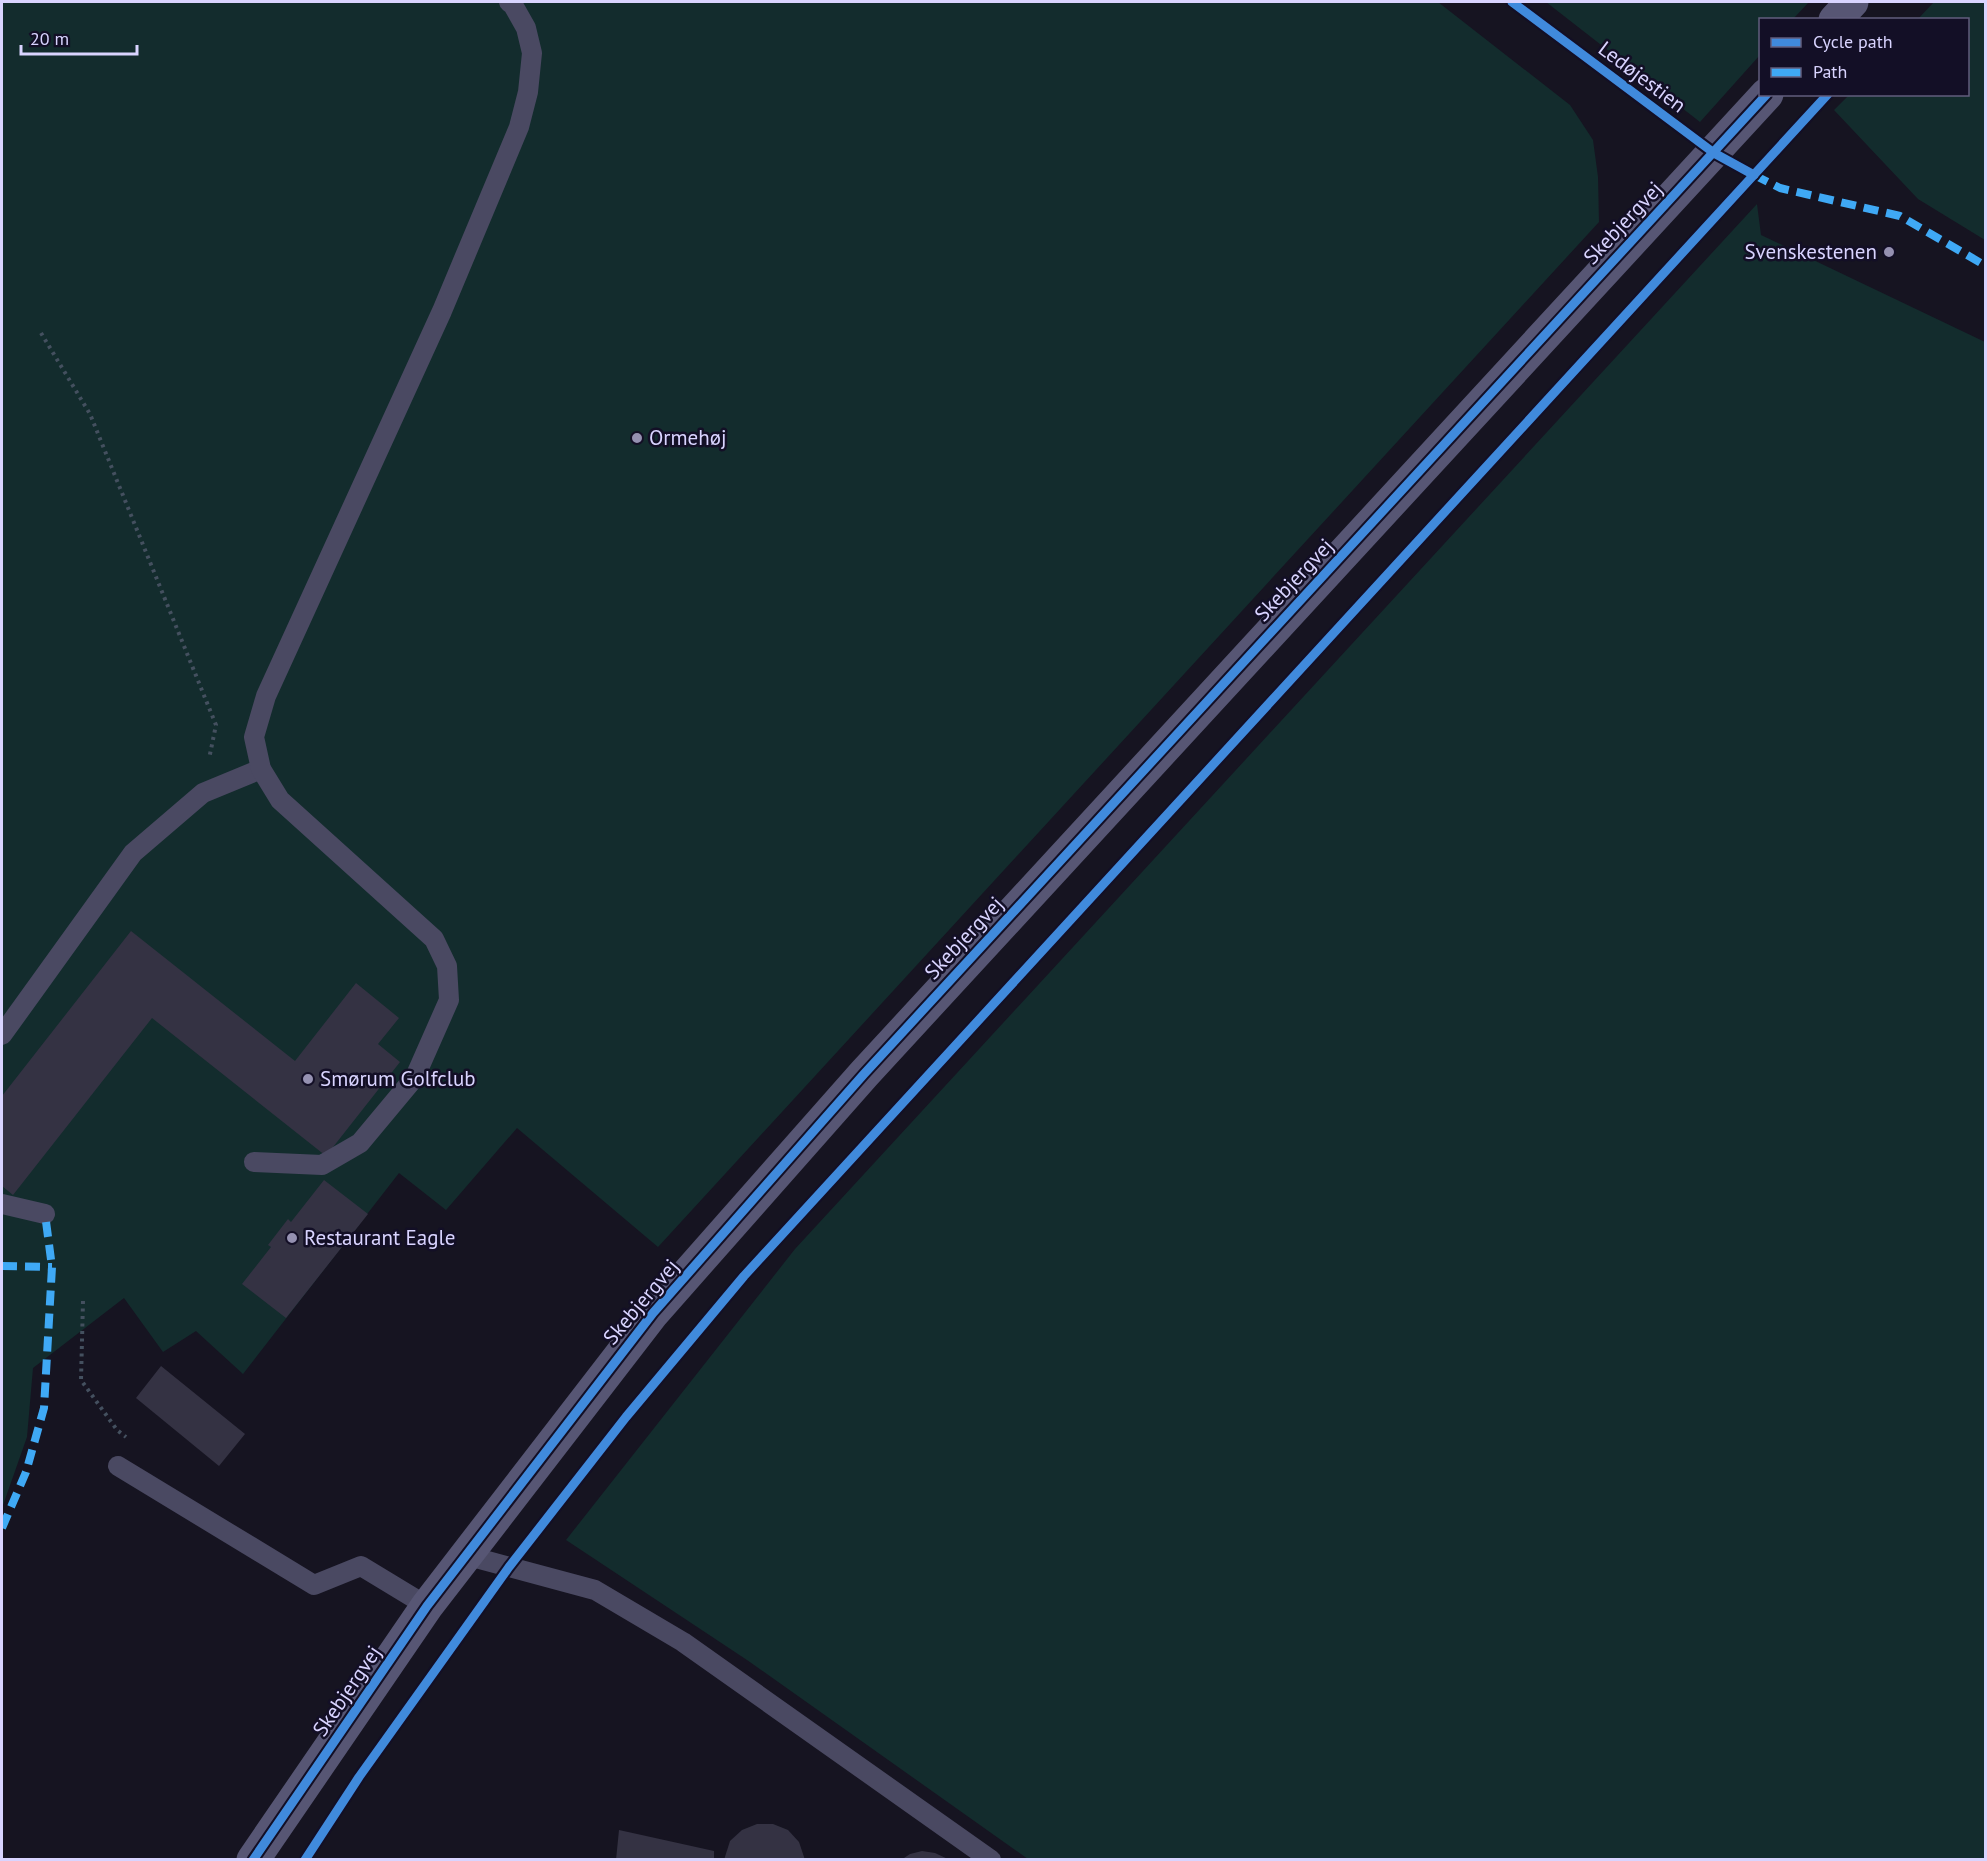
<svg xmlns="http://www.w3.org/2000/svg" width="1987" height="1861" viewBox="0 0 1987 1861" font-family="'PT Sans',sans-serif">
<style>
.green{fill:#132c2d}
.building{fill:#343243}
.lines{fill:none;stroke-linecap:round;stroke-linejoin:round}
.path{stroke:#44505f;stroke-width:4;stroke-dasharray:3 4.5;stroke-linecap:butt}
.lane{stroke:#4a4962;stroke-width:20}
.secondary{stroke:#575674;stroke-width:33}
.quiet{stroke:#3fa9f5;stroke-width:8;stroke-dasharray:15 8;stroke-linecap:butt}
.cycleway-casing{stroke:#130f26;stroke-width:13}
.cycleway{stroke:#408adc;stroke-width:9}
.poi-dot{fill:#9591b1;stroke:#130f26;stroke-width:2}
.labels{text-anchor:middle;stroke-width:5;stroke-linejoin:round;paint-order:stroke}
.street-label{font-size:21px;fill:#d9d4ff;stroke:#130f26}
.poi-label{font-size:21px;fill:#d9d4ff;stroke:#130f26;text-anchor:start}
</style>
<rect width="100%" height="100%" fill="#161421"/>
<g class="green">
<polygon points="2,2 1438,2 1570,105 1593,140 1598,177 1599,222 658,1247 517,1128 446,1210 399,1173 243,1374 196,1331 163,1352 124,1298 33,1368 27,1437 2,1508"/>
<polygon points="1546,2 1809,2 1793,19 1760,20 1760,55 1700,122"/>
<polygon points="1934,2 1985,2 1985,240 1918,199 1834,110 1849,95 1968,94 1968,20 1918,19"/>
<polygon points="1757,204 1761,235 1985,342 1985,1859 1028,1859 747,1660 566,1540 795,1249"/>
</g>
<g class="building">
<polygon points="131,931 295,1061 356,983 399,1018 378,1044 400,1062 326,1156 152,1018 13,1195 2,1186 2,1096"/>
<polygon points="324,1180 368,1214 286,1318 242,1284 271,1247 268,1245 288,1219 291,1222"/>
<polygon points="161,1366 245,1434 219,1466 136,1398"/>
<polygon points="757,1824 773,1824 788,1830 799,1842 805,1860 724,1860 730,1841 742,1830"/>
<polygon points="619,1830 714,1851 714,1860 616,1860"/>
<polygon points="922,1851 935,1853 950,1860 901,1860 910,1854"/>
</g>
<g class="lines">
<g class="path">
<polyline points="41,333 90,414 216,725 209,759"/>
<polyline points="83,1301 81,1380 117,1430 126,1437"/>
</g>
<g class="lane">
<polyline points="2,1035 133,853 203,793 261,769"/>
<polyline points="254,1162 322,1165 360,1143 415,1077 449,1000 447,966 434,939 280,800 261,769 254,737 266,696 442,311 519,127 528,92 532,53 526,28 513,5 509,2"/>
<polyline points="2,1204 45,1214"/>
<polyline points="118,1466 314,1585 361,1566 427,1606"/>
<polyline points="465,1555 595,1590 683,1642 991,1860"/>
</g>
<g class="secondary">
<polyline points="1835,20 1852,2"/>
<polyline points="253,1860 427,1606 653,1313 864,1074 1767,94"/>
</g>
<g class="quiet">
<polyline points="1754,175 1780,188 1900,216 1986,266"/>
<polyline points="2,1266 52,1267"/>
<polyline points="2,1528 26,1472 44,1408 52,1267 45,1214"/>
</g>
<g class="cycleway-casing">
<g id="cycleway">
<polyline points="1512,2 1714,153 1754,175"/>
<polyline points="253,1860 427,1606 653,1313 864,1074 1767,94"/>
<polyline points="305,1860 359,1777 509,1567 626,1417 744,1276 1828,94"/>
</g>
</g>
<use href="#cycleway" class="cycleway"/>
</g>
<g class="poi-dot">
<circle cx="1889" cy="252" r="6"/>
<circle cx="637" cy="438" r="6"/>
<circle cx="308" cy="1079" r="6"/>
<circle cx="292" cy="1238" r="6"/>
</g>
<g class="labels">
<g class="street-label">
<text transform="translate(1642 77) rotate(37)" y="7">Ledøjestien</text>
<text transform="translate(1623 223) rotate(-47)" y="7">Skebjergvej</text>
<text transform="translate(1294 580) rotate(-47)" y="7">Skebjergvej</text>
<text transform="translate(964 938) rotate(-47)" y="7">Skebjergvej</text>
<text transform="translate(641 1302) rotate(-50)" y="7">Skebjergvej</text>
<text transform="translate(347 1691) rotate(-56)" y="7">Skebjergvej</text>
</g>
<g class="poi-label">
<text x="1877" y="259" text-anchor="end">Svenskestenen</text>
<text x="649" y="445">Ormehøj</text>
<text x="320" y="1086">Smørum Golfclub</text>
<text x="304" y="1245">Restaurant Eagle</text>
</g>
</g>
<rect width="1987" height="1861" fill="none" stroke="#d9d4ff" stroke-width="6"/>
<rect x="1759" y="18" width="210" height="78" fill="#130f26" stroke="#625e7d" stroke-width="1.5"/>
<rect x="1771" y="38" width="30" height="9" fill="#408adc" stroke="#625e7d" stroke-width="1.5"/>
<text x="1813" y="48" font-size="18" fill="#d9d4ff">Cycle path</text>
<rect x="1771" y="68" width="30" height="9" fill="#3fa9f5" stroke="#625e7d" stroke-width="1.5"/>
<text x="1813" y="78" font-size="18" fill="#d9d4ff">Path</text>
<path d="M21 45v9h116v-9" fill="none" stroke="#d9d4ff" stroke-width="3"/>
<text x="30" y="45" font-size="18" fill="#d9d4ff" stroke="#130f26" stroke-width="4.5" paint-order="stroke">20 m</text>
</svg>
